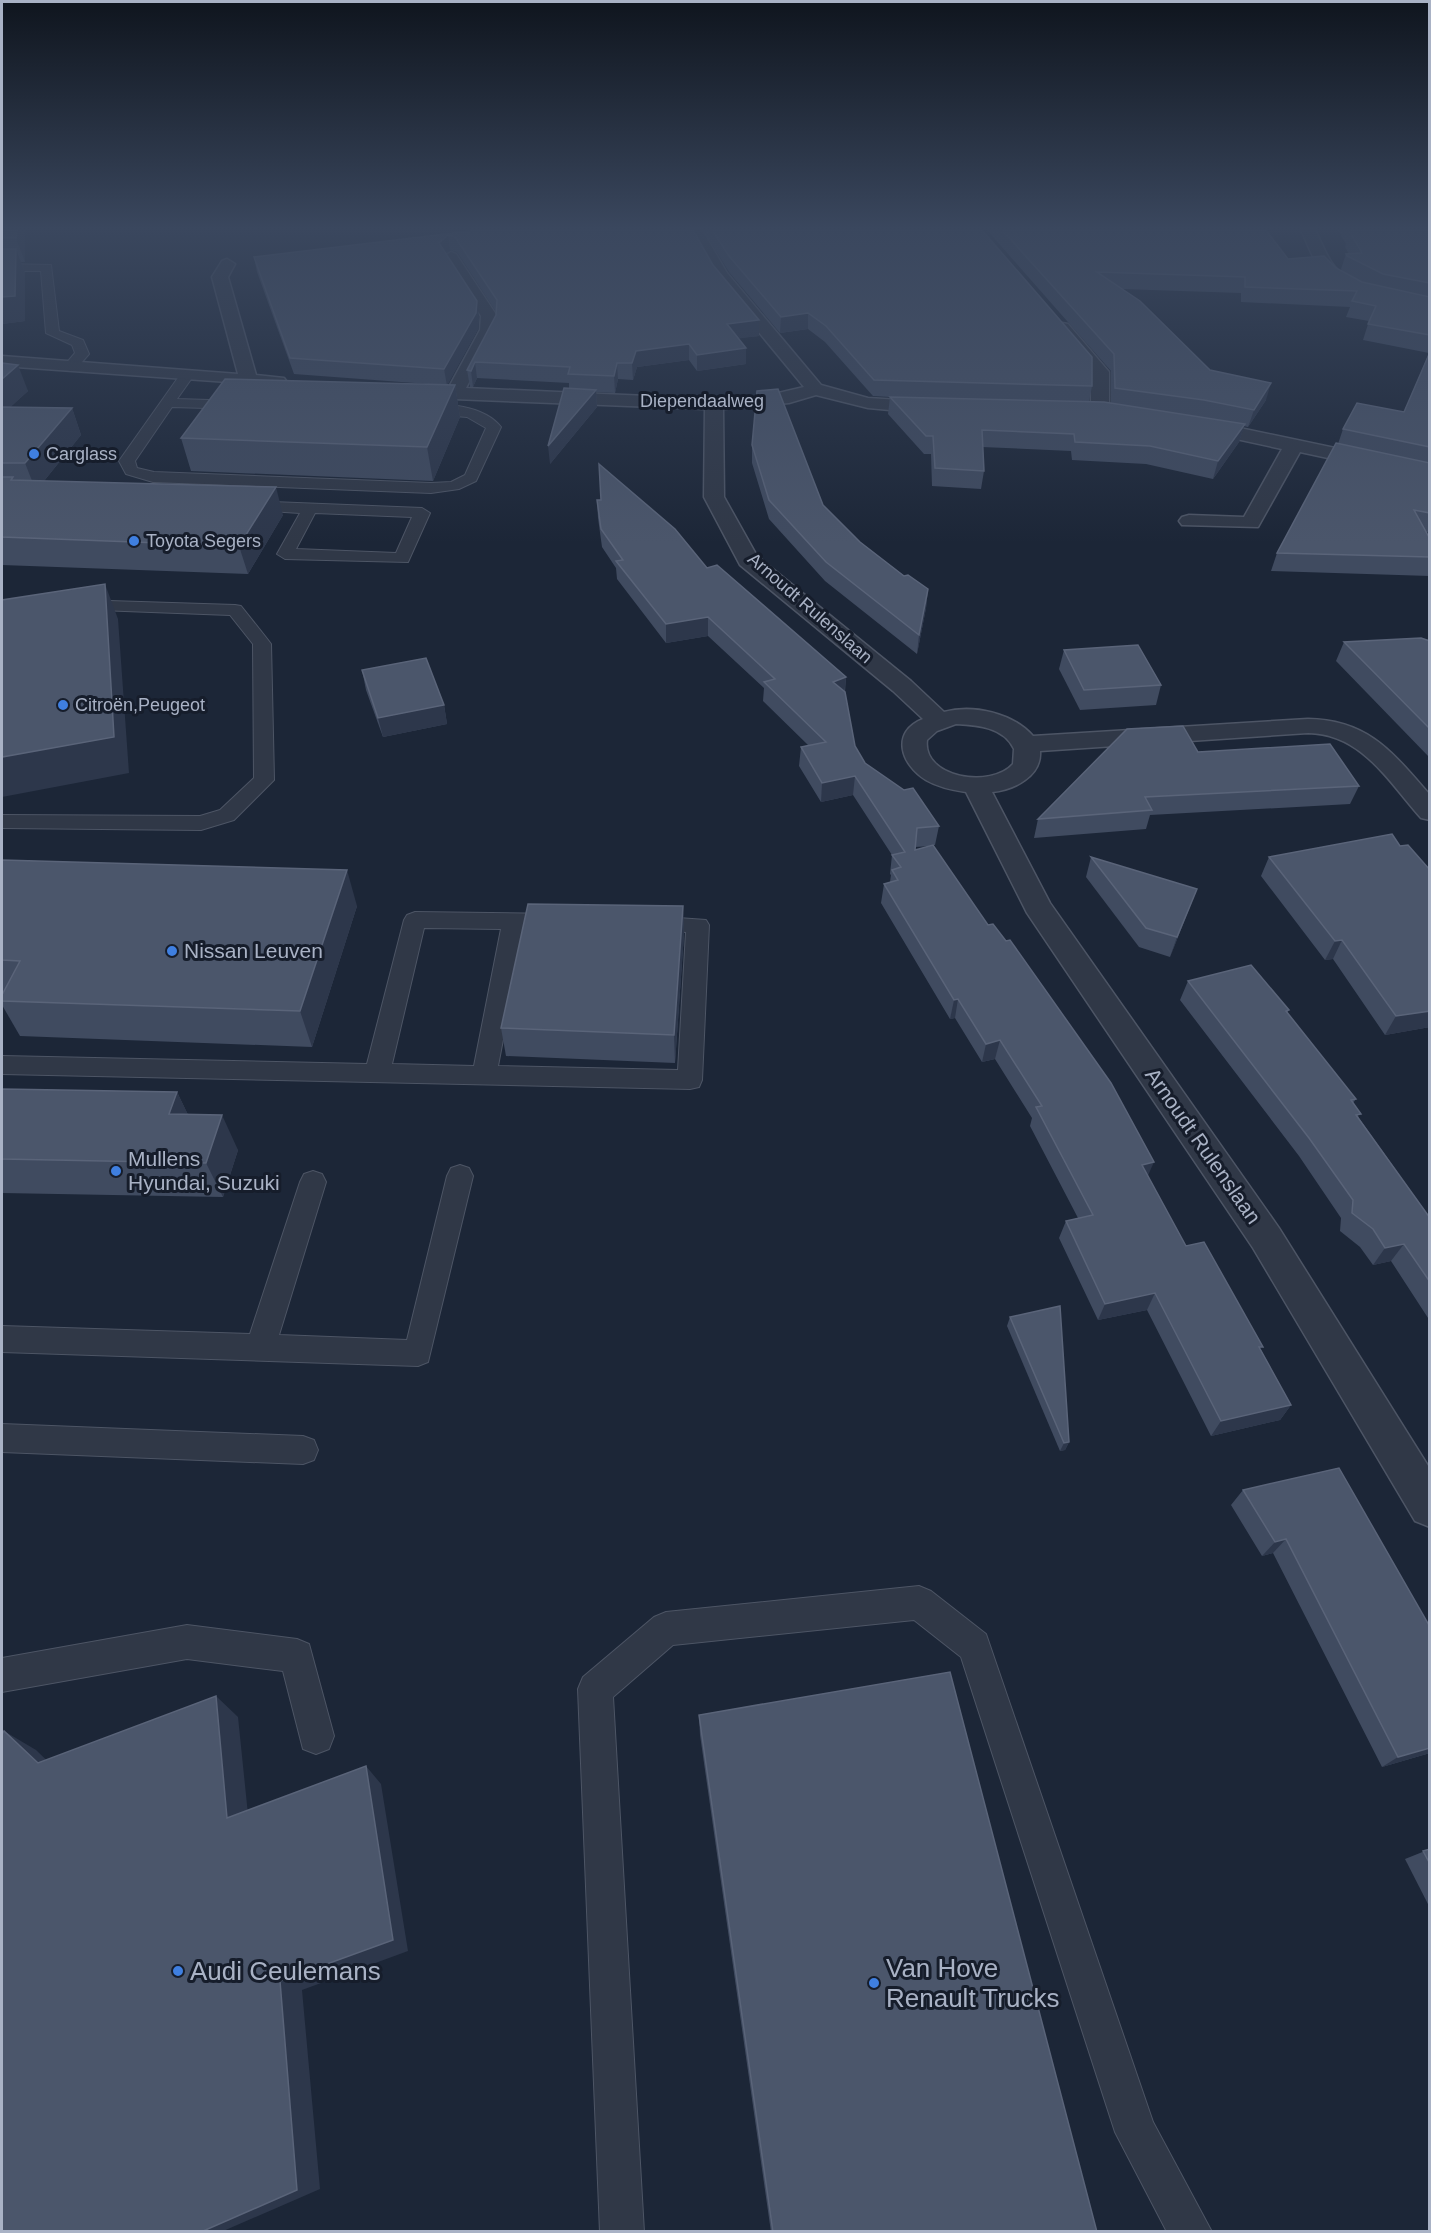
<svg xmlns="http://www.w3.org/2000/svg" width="1431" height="2233" viewBox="0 0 1431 2233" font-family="Helvetica,sans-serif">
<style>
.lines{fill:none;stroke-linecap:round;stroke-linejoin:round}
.lane-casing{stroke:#4d5565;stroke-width:2}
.street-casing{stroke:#4d5565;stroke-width:3}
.lane{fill:#303847;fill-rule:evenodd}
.street{fill:#303847;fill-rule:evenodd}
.wall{fill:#404b60;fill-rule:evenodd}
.shaded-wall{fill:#2d374b}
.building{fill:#4b566b;stroke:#5a6479;stroke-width:1.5}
.shop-dot{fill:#3f7fe0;stroke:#161d2b;stroke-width:2}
.labels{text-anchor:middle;stroke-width:6;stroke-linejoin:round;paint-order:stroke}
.far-street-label{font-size:18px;fill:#a9b2c5;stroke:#161d2b}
.far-poi-label{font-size:18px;fill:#a9b2c5;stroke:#161d2b;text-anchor:start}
.poi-label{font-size:21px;fill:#a9b2c5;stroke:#161d2b;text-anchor:start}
.street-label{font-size:21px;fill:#a9b2c5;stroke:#161d2b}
.near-poi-label{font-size:26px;fill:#a9b2c5;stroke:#161d2b;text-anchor:start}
</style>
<rect width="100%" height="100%" fill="#1c2637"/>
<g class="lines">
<g class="lane-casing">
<g id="lane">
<polygon points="2,264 51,265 59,331 83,340 89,354 75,370 70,371 63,367 75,353 72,345 46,333 41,271 3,271"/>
<path d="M187,371L194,375L177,399L241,401L248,405L241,409L172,407L135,461L137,468L154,472L431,483L451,482L465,475L486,428L467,417L419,413V407C444,401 485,406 501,427L476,481L459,489L431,493L153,482L126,474L119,461L182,372Z"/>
<path d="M247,501L422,508L430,513L408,562L285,559L277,554L300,513L241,509L239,506ZM315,513L412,517L396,553L296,549Z"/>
<polygon points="78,600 235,605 241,606 268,640 271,644 274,780 234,820 201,830 2,828 2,815 200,816 220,810 254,778 253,644 230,615 72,609 69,605"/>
<path d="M415,912L559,914L567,917L570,922L567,927L524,929L498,1066L678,1070L686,932L642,929L639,924L642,919L650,916L706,920L709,925L702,1080L699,1087L690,1089L2,1074V1056L367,1064L404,920L407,915ZM424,928L501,929L474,1066L392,1064Z"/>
<polygon points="460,1165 469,1168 473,1176 428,1362 418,1366 2,1352 2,1326 250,1334 300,1182 304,1174 313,1171 322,1174 326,1182 279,1335 407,1340 447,1176 451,1168"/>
<polygon points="2,1424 303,1436 314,1440 318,1450 314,1460 303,1464 2,1452"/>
<polygon points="919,1586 931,1591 986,1634 1153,2122 1212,2232 1167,2232 1115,2132 961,1657 914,1620 673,1645 613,1697 644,2232 600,2232 578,1689 583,1677 654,1617 666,1612"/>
<polygon points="187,1625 297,1639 309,1644 334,1736 329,1749 316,1754 303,1749 283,1671 187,1659 2,1692 2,1658"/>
</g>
</g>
<g class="street-casing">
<g id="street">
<path d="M688,230H702L727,273L821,385L868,398L933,402L942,408L933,414L868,408L816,395L789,403L723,409L724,497L757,556L911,681L944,712C973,704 1013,713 1033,736L1308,719C1369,720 1393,753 1430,795V820L1421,818C1388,781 1362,734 1308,733L1040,751C1042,776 1014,790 992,792L1050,903L1279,1228L1430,1469V1527L1415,1521L1253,1248L1027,913L966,792C952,790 938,787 926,780C901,765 890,732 923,719L893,691L740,565L704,497L705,409L454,399L413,396L404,391L413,386L449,387L480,330L481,316L443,257L451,252L456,254L497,316L496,330L466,388L714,399L761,397L804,387L715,279ZM956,724C977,725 1004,727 1014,749L1013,764C991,789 922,778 927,740L937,731Z"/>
<path d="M1301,230H1315C1321,241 1325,253 1332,263C1352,292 1398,297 1430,302V312C1395,306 1346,301 1322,271C1312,259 1308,244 1301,230Z"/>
<polygon points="227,259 235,264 228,277 256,375 284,378 287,382 284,386 2,366 2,356 238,374 212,277 222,261"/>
<polygon points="1062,323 1068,324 1109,372 1109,411 1107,415 1093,415 1091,411 1091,373 1054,328"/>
<polygon points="1197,419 1430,468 1430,480 1300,452 1258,527 1182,525 1179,521 1182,517 1189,515 1244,517 1282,449 1190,429 1188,425 1190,421"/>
</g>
</g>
<use href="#lane" class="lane"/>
<use href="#street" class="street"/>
</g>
<g class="wall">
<polygon points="2,230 25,230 25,262 21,262 25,273 25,321 2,324"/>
<polygon points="479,230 713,265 759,320 759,336 738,338 746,348 746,364 697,371 689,360 637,367 633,380 618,379 615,393 596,392 597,407 550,464 569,389 569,383 477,378 473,387 470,387 467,370 496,315 496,312 457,252 450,250 446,254 479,317 478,329 447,385 455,385 460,417 433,481 191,471 181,438 428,384 294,374 257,272 254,257"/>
<polygon points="703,230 982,230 1092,386 1089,402 1111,403 1111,371 987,230 1266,230 1288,259 1336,268 1362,282 1364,283 1342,271 1341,269 1346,254 1349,254 1345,247 1346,244 1338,230 1430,230 1430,533 1426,532 1430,539 1430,576 1271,571 1277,553 1338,444 1343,429 1404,412 1429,353 1363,340 1369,321 1346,317 1350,307 1241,302 1241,293 1122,289 1210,370 1266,400 1248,427 1244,426 1239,442 1213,479 1146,464 1072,460 1071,451 982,447 984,471 981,489 932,486 931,454 924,454 888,414 890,397 873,396 825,342 808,329 780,333 729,272"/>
<polygon points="2,363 28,391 10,407 72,408 81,435 44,481 283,515 248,574 2,565"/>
<polygon points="752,445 823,505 860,542 904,576 928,589 926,608 917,654 825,581 769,519 752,463"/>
<path d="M597,500L707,568L846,677L845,692L855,746L865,763L939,826L935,845H933L1148,1176L1186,1246L1261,1350L1291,1405L1280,1420L1211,1436L1147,1310L1098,1320L1059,1238L1066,1221L1078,1218L1030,1126L1032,1118L995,1059L982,1062L955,1018L950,1019L881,903L884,884L890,882L891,875L890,874L892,855L853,795L821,802L799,766L801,747L808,745L763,701L764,688L708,636L666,643L617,579L616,568L602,547L598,518ZM932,846L915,850V847Z"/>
<polygon points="1430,641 1430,758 1336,661 1344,642"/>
<polygon points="1064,650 1161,685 1156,705 1080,710 1059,669"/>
<polygon points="362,670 444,705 447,724 383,737 366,690"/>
<polygon points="1198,752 1359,786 1350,804 1150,815 1146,829 1034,838 1038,819"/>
<polygon points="1400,846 1430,870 1430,1027 1385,1035 1333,959 1325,960 1261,876 1269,857"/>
<polygon points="1091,857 1197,889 1170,957 1139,947 1086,877"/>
<polygon points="2,860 357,906 312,1047 20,1036 2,1005"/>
<polygon points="683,906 684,934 675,1063 506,1056 501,1028"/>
<polygon points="1188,981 1289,1010 1287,1013 1356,1099 1353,1103 1359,1118 1430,1218 1430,1321 1391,1261 1373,1265 1360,1247 1340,1231 1341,1218 1299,1156 1180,1000"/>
<polygon points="2,1089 177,1092 188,1115 238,1150 223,1197 2,1193"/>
<polygon points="1010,1317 1069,1442 1065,1450 1060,1451 1007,1326"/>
<polygon points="1339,1468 1430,1753 1382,1767 1273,1553 1262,1556 1231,1505 1243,1490"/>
<polygon points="699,1715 1097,2232 771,2232 700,1735"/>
<polygon points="1430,1849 1430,1908 1405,1859"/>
</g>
<g class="shaded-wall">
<polygon points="17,230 25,230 25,262 16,238"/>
<polygon points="448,235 450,250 441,258 439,243"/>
<polygon points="16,249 25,273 25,321 2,324 2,297"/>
<polygon points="477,301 479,317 478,329 447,386 444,369"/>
<polygon points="808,313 808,329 780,333 781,317"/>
<polygon points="759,320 759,336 727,340 727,324"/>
<polygon points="689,344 689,360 637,367 633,380 632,363 636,351"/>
<polygon points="746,348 746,364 697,371 697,355"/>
<polygon points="475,362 477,378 473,387 471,371"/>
<polygon points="617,363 618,379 615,393 614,376"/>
<polygon points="18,365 28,391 2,415 2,379"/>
<polygon points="1271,383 1266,400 1248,427 1254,410"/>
<polygon points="455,385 460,417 433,481 427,447"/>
<polygon points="596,390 597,407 550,464 548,446"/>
<polygon points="72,408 81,435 36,491 25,463"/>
<polygon points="1245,424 1239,442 1213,479 1218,461"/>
<polygon points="276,487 283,515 248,574 239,546"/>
<polygon points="105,584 118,619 129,773 2,797 2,757"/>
<polygon points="928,589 926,608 917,654 919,635"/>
<polygon points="708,617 708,636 666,643 666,624"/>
<polygon points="846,677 844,696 833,682"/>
<polygon points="444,705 447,724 383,737 378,718"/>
<polygon points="855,776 853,795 821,802 822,783"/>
<polygon points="347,870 357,906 312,1047 300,1011"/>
<polygon points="1197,889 1189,909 1170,957 1177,937"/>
<polygon points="683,906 684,934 675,1063 674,1035"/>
<polygon points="1342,940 1333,959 1325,960 1335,941"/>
<polygon points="958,999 955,1018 950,1019 954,1000"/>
<polygon points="1430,1011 1430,1027 1385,1035 1396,1016"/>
<polygon points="1000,1040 995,1059 982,1062 986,1044"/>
<polygon points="177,1092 194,1127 169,1114"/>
<polygon points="222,1115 238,1150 223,1197 206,1163"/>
<polygon points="1154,1162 1146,1180 1142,1165"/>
<polygon points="1404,1244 1391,1261 1373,1265 1385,1248"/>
<polygon points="1155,1293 1147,1310 1098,1320 1105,1304"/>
<polygon points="1291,1405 1280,1420 1211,1436 1221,1421"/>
<polygon points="1069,1442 1065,1450 1060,1451 1064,1443"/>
<polygon points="1286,1539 1273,1553 1262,1556 1275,1542"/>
<polygon points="216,1696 238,1717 250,1834 227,1818"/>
<polygon points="4,1731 36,1750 69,1782 38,1763"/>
<polygon points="1430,1748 1430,1753 1382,1767 1398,1757"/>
<polygon points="366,1766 381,1784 408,1951 302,1990 320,2189 221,2232 201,2232 280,1981"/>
</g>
<g class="building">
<polygon points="2,230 17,230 16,238 2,238"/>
<polygon points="479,230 693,230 713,265 759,320 727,324 746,348 697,355 689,344 636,351 632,363 617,363 614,376 568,374 570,367 475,362 471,371 467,370 496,315 497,300 455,237 448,235 439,243 477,301 476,313 444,369 290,358 254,257"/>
<polygon points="712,230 982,230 1092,357 1092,386 874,380 826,326 808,313 781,317 729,256"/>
<polygon points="1002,230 1266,230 1288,259 1324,256 1336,268 1362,282 1430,297 1430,335 1368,324 1376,306 1352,301 1357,291 1245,287 1245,277 1097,272 1140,301 1210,370 1271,383 1254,410 1204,400 1115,388 1114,354"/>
<polygon points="1351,230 1430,230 1430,283 1383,274 1347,256 1346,254 1362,253 1350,232 1352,232"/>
<polygon points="2,249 16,249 15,296 2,297"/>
<polygon points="1430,352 1430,447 1343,429 1357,403 1404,412"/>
<polygon points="2,363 18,365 2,379"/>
<polygon points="225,379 455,385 427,447 181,438"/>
<polygon points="564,388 596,390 548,446"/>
<polygon points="778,389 823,505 860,542 904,576 908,575 928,589 919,635 826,562 769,500 752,445 757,391"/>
<polygon points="890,397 1104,402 1245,424 1218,461 1150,446 1075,442 1074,434 982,430 984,471 935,468 933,436 926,436"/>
<polygon points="2,407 72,408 25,463 2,463"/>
<polygon points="1336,443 1430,463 1430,513 1414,510 1430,539 1430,557 1277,553"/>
<polygon points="599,464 675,529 707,568 717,565 846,677 833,682 845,692 855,746 865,763 904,790 913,788 939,826 917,828 915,850 933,845 988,925 993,924 1006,941 1010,940 1111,1083 1154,1162 1142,1165 1186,1246 1204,1242 1263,1347 1259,1347 1291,1405 1221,1421 1155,1293 1105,1304 1066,1221 1093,1215 1036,1107 1042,1106 1000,1040 986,1044 958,999 954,1000 884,884 898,880 892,870 901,867 892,855 905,852 855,776 822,783 801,747 826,742 764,682 775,679 708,617 666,624 616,561 623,560 601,529 597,500 601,500"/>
<polygon points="2,477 13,477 11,480 276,487 239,546 2,537"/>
<polygon points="105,584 114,737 2,757 2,600"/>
<polygon points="1421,638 1430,641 1430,729 1344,642"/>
<polygon points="1138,645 1161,685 1084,690 1064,650"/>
<polygon points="426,658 444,705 378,718 362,670"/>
<polygon points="1183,726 1198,752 1330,744 1359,786 1145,797 1152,810 1038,819 1127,729"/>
<polygon points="1392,834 1400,846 1408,845 1430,870 1430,1011 1396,1016 1342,940 1335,941 1269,857"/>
<polygon points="1091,857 1197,889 1177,937 1146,928"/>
<polygon points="2,860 347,870 300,1011 2,1001 2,995 20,961 2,960"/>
<polygon points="528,904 683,906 674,1035 501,1028"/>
<polygon points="1251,965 1289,1010 1286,1011 1356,1099 1351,1100 1361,1114 1356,1115 1430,1218 1430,1282 1404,1244 1385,1248 1373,1229 1352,1213 1353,1200 1309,1138 1188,981"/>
<polygon points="2,1089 177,1092 169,1114 222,1115 206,1163 2,1159"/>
<polygon points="1060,1306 1069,1442 1064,1443 1010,1317"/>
<polygon points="1339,1468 1430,1627 1430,1748 1398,1757 1286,1539 1275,1542 1243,1490"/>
<polygon points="950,1672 1097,2232 773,2232 699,1715"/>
<polygon points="216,1696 227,1818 366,1766 393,1940 280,1981 297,2190 201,2232 2,2232 2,1734 4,1731 38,1763"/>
<polygon points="1430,1849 1430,1864 1423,1851"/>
</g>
<linearGradient id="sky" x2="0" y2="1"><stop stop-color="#0f151e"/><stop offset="0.42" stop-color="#3a475e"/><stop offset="1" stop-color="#3a475e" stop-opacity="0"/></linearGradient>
<rect width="1431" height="543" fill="url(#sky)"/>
<g class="shop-dot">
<circle cx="34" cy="454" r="6"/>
<circle cx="134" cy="541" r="6"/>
<circle cx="63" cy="705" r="6"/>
<circle cx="172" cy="951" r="6"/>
<circle cx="116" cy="1171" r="6"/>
<circle cx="178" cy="1971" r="6"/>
<circle cx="874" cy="1983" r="6"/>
</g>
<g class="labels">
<g class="far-street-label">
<text x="702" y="407">Diependaalweg</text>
<text transform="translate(810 608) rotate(41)" y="6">Arnoudt Rulenslaan</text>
</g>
<g class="far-poi-label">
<text x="46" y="460">Carglass</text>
<text x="146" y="547">Toyota Segers</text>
<text x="75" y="711">Citroën,Peugeot</text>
</g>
<g class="poi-label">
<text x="184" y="958">Nissan Leuven</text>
<text x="128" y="1166">Mullens<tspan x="128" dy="24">Hyundai, Suzuki</tspan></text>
</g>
<g class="street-label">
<text transform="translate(1203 1146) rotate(55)" y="7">Arnoudt Rulenslaan</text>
</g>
<g class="near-poi-label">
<text x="886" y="1977">Van Hove<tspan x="886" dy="30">Renault Trucks</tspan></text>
<text x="190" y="1980">Audi Ceulemans</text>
</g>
</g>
<rect width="1431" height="2233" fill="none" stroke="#a9b2c5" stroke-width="6"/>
</svg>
